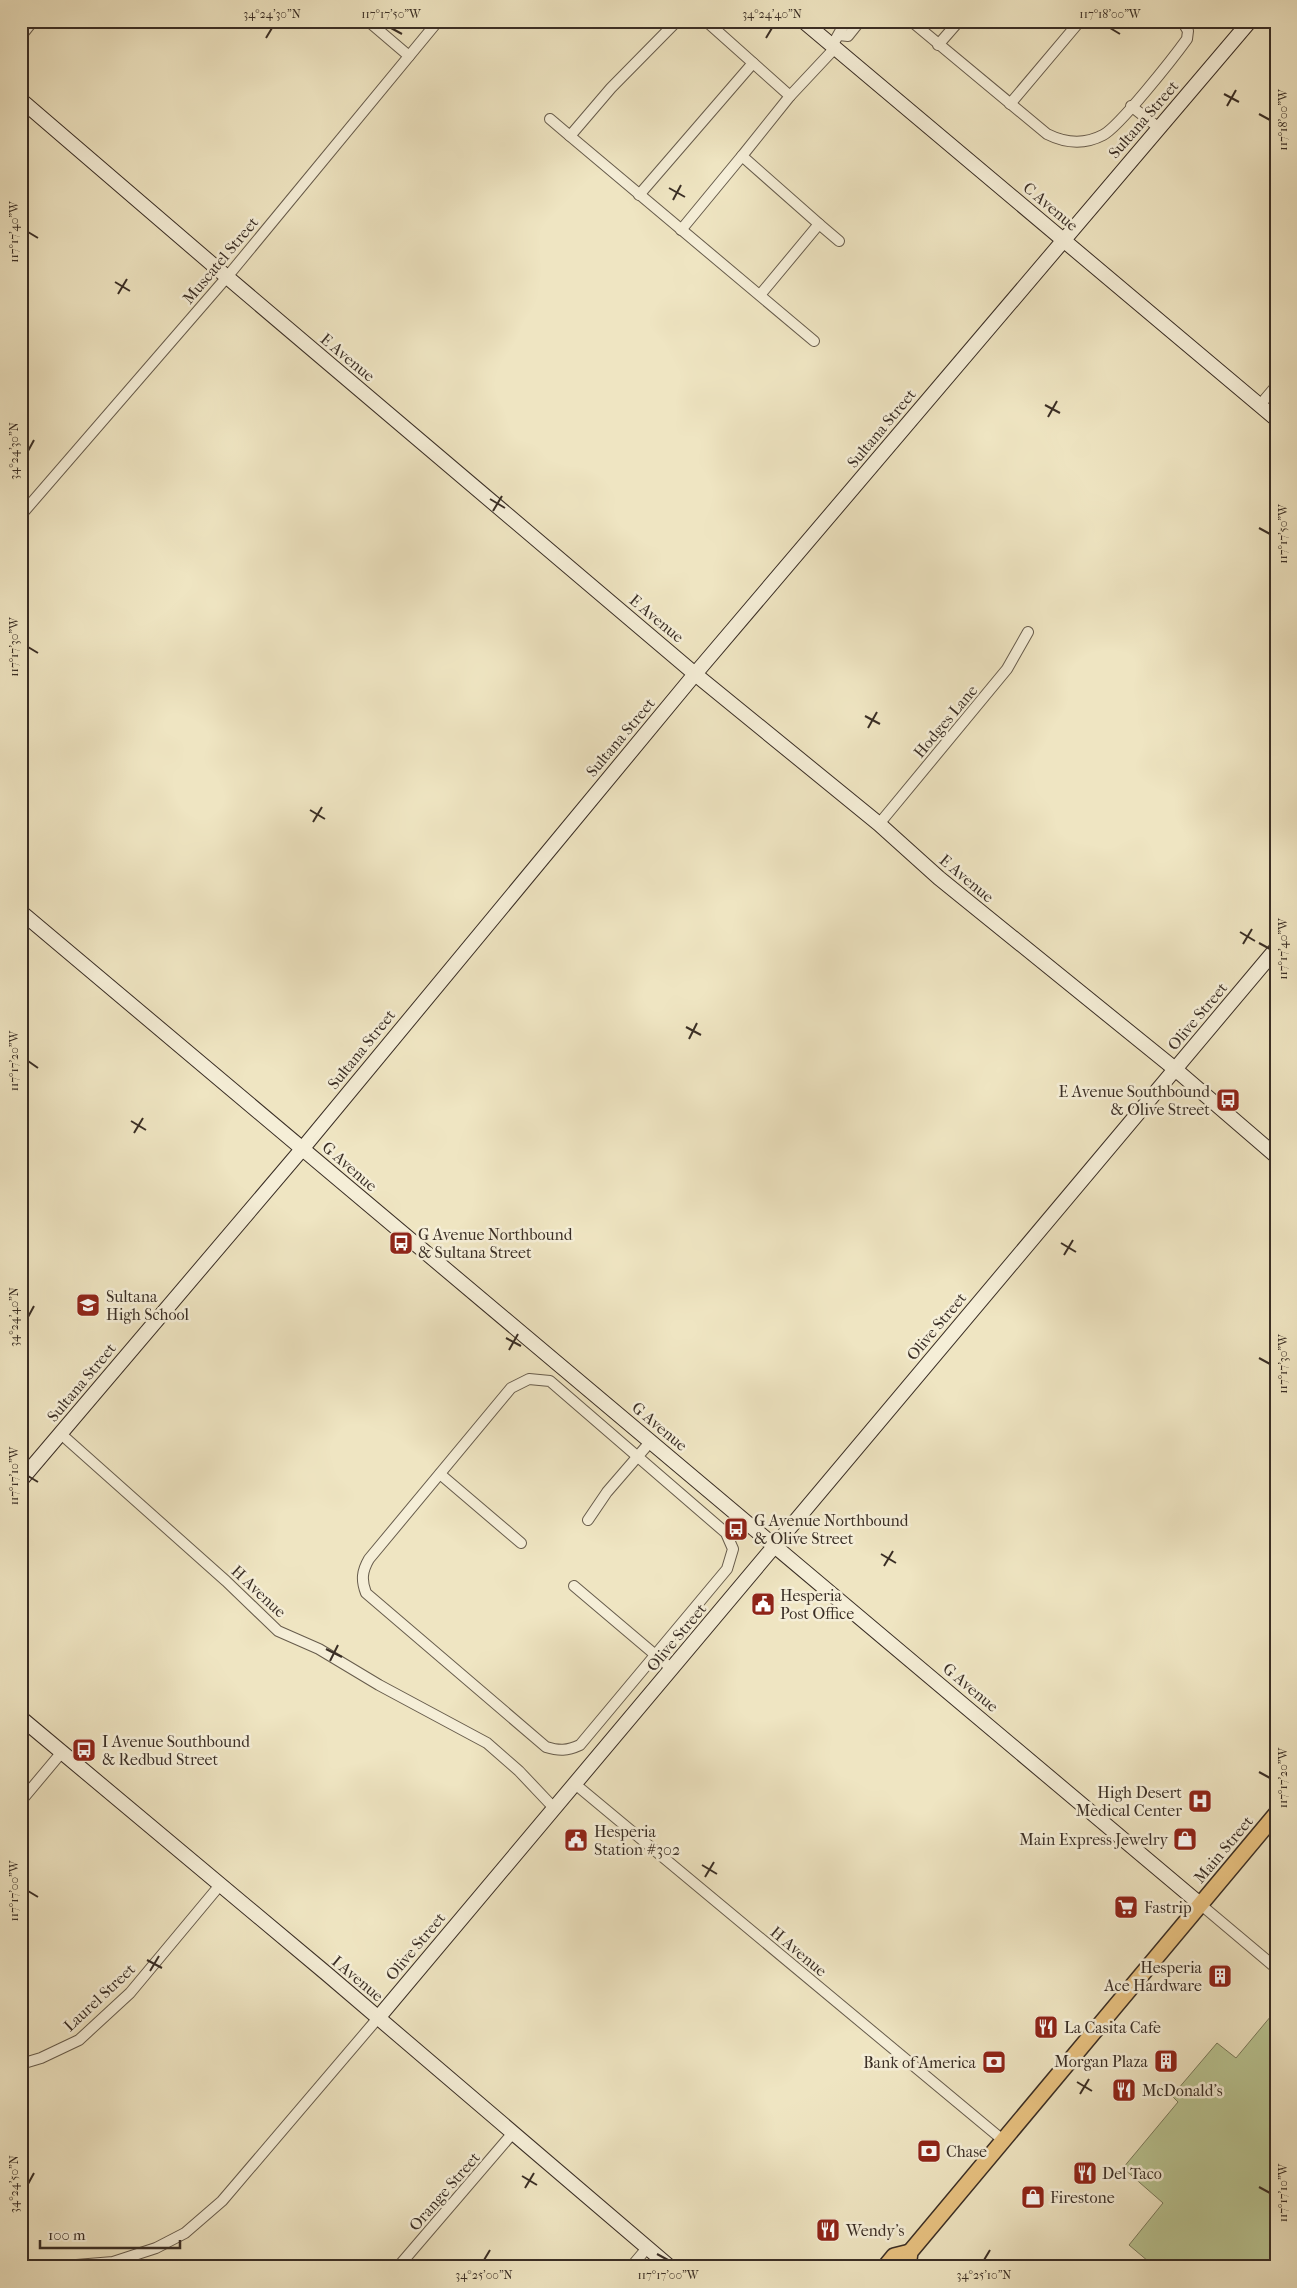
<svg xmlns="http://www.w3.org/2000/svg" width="1297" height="2288" viewBox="0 0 1297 2288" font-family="'IM FELL French Canon',serif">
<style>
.grass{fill:#b9c593;stroke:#7a7a5c}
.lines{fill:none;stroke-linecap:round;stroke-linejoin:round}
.street-casing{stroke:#675c4c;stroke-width:12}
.secondary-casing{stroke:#3a2e25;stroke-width:16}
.primary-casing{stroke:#3a2e25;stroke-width:18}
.street{stroke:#f5eed7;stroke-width:10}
.secondary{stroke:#f5eed7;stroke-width:14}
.primary{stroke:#e8c281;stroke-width:15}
.ticks{fill:none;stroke:#3a2e25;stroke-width:2}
.labels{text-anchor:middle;stroke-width:5;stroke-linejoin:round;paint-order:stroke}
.street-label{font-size:16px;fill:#3a2e25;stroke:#f5eed7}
.poi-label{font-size:16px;fill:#3a2e25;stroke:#f5eed7;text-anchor:start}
.neatline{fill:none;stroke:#3a2e25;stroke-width:2}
.ticks-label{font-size:12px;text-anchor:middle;fill:#3a2e25}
</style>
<rect width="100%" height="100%" fill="#efe5c2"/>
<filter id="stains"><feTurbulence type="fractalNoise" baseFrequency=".004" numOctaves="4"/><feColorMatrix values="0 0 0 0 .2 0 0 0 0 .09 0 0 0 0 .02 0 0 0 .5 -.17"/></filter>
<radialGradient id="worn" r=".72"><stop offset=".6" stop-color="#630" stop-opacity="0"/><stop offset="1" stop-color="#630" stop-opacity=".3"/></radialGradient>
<polygon class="grass" points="1276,2010 1276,2267 1155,2267 1129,2245 1163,2203 1123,2168 1178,2102 1172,2096 1217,2043 1236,2058"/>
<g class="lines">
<g class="street-casing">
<g id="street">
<polyline points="368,21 409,56"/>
<polyline points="706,21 790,96"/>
<path d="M911,21L1047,134C1065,143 1084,145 1103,135C1119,127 1174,57 1187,39L1188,31L1182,21"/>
<polyline points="839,35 848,36 860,21"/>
<polyline points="21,36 33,21"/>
<polyline points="938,45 959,21"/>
<polyline points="832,46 846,21"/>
<polyline points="1010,104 1080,21"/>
<polyline points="1131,106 1159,128"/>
<polyline points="550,119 570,136 611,88 677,21"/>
<polyline points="570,136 814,341"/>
<polyline points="742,156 790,96 835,48"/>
<polyline points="639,195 753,63"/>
<polyline points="681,230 742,156 819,224"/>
<polyline points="760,295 819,224 839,241"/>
<polyline points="1260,405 1276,386"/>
<polyline points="21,515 227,277 438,21"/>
<polyline points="879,824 1007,669 1028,632"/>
<path d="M529,1379L550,1381L726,1533L733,1549L727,1569L580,1745C567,1751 559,1751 546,1747L366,1593C361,1580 362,1571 369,1559L511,1388Z"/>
<polyline points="61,1434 226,1581 278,1631 319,1649 379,1685 487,1743 519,1771 554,1808"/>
<polyline points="440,1474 521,1543"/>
<polyline points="588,1520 607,1492 651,1441"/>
<polyline points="574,1586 672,1669"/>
<polyline points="575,1784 1004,2141"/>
<polyline points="21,1801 62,1752"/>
<polyline points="1200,1904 1276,1968"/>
<polyline points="21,2064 41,2058 79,2040 130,1993 220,1885"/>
<polyline points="52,2267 113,2262 156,2248 185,2233 222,2201 378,2018"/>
<polyline points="398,2267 512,2134"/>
<polyline points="631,2267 647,2248"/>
</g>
</g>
<g class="secondary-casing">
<g id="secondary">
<polyline points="803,21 1276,419"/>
<polyline points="21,100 227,277 695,674 879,824 939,878 1175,1069 1276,1156"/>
<polyline points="21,912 1200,1904"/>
<polyline points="21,1480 303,1148 695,674 1250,21"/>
<polyline points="21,1718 327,1974 670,2267"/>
<polyline points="378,2018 1276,949"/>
</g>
</g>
<g class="primary-casing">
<g id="primary">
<polyline points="885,2267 894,2256 910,2252"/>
<polyline points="908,2267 910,2252 1276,1814"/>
</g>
</g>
<use href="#street" class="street"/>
<use href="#secondary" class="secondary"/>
<use href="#primary" class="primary"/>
</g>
<path class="ticks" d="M391,28L402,34M1110,28L1120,34M266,38L272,28M766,38L772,28M1224,94L1239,102M1227,106L1236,90M1259,114L1270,120M669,188L685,197M673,200L681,185M28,232L38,238M115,282L130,291M118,294L127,279M1045,405L1060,413M1048,417L1057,401M28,451L34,440M490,499L505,508M493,511L502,496M1259,528L1270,534M28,647L38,653M865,716L880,724M868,728L877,712M310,810L325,819M313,822L322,807M1240,932L1255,941M1259,943L1270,949M1243,944L1252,929M686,1027L701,1035M689,1039L697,1023M28,1061L38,1068M131,1121L146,1130M134,1133L143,1118M1061,1243L1076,1252M1064,1255L1073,1240M28,1317L34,1306M506,1338L521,1346M509,1350L518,1334M1259,1358L1270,1364M28,1476L38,1482M881,1554L896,1563M884,1566L893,1551M326,1649L342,1657M330,1661L338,1645M1259,1772L1270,1778M702,1865L717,1874M705,1877L714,1862M28,1891L38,1897M147,1960L162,1968M150,1971L159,1956M1077,2082L1092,2091M1080,2094L1089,2079M522,2176L537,2185M28,2184L34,2173M1259,2187L1270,2193M525,2188L534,2173M657,2254L668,2260M484,2260L490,2250M984,2260L990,2250"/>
<defs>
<g id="bus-square" transform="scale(1.25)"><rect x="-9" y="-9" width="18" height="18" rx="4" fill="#8f2418" stroke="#f5eed7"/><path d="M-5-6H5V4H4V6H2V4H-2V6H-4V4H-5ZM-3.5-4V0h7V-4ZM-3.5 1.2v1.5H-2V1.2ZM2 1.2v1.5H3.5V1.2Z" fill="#fff"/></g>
<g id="school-square" transform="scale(1.25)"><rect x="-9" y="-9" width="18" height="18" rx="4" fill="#8f2418" stroke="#f5eed7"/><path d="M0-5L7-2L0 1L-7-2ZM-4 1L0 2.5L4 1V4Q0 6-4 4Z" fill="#fff"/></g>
<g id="civic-square" transform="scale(1.25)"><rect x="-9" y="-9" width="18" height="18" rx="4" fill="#8f2418" stroke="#f5eed7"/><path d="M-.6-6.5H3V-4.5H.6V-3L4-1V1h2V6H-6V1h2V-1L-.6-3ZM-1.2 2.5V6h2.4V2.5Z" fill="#fff"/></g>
<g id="hospital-square" transform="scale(1.25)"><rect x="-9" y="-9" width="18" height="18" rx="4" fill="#8f2418" stroke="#f5eed7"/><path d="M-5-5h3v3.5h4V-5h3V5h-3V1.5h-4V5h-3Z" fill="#fff"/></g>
<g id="shop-square" transform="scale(1.25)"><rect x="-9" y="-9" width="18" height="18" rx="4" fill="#8f2418" stroke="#f5eed7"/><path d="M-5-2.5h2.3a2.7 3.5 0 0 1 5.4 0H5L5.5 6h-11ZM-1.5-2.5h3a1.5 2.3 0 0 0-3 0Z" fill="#fff"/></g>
<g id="supermarket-square" transform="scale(1.25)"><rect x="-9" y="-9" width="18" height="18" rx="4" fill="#8f2418" stroke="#f5eed7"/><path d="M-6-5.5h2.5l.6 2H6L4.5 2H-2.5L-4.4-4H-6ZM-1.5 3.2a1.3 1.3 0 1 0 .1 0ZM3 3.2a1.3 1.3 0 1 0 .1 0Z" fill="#fff"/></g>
<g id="building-square" transform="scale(1.25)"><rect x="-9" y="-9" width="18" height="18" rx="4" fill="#8f2418" stroke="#f5eed7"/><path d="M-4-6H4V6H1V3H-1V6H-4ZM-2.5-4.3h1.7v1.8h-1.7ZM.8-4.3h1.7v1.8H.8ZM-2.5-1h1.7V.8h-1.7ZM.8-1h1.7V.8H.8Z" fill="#fff"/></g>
<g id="restaurant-square" transform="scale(1.25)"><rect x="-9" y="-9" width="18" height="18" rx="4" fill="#8f2418" stroke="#f5eed7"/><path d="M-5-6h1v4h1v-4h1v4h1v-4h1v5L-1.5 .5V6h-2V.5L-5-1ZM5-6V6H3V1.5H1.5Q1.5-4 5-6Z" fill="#fff"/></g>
<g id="bank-square" transform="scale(1.25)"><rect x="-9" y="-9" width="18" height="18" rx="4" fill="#8f2418" stroke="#f5eed7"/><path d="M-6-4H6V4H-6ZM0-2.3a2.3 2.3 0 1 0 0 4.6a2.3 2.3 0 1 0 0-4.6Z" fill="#fff"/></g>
</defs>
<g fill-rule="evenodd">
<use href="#bus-square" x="1228" y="1100"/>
<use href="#bus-square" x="401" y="1243"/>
<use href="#school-square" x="88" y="1305"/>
<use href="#bus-square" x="736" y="1529"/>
<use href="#civic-square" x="763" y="1604"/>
<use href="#bus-square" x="84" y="1750"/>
<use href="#hospital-square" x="1200" y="1801"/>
<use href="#shop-square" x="1185" y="1839"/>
<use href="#civic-square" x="576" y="1840"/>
<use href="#supermarket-square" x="1126" y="1907"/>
<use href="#building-square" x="1220" y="1976"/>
<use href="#restaurant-square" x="1046" y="2027"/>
<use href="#building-square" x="1166" y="2061"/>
<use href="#bank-square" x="994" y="2062"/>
<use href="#restaurant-square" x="1124" y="2090"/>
<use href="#bank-square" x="929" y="2151"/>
<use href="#restaurant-square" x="1085" y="2173"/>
<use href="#shop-square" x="1033" y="2197"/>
<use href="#restaurant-square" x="828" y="2230"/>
</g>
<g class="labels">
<g class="street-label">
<text transform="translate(1143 119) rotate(-49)" y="6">Sultana Street</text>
<text transform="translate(1051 206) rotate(40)" y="6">C Avenue</text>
<text transform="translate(220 260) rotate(-50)" y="6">Muscatel Street</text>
<text transform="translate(348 357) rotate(40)" y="6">E Avenue</text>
<text transform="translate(881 428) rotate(-50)" y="6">Sultana Street</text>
<text transform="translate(657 618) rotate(40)" y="6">E Avenue</text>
<text transform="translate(945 721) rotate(-50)" y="6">Hodges Lane</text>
<text transform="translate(620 737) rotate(-50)" y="6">Sultana Street</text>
<text transform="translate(967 878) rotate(40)" y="6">E Avenue</text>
<text transform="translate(1197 1016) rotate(-50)" y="6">Olive Street</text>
<text transform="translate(361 1049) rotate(-51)" y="6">Sultana Street</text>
<text transform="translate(350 1166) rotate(41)" y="6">G Avenue</text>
<text transform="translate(936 1326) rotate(-50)" y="6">Olive Street</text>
<text transform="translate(81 1382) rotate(-50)" y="6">Sultana Street</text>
<text transform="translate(660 1426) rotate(40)" y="6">G Avenue</text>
<text transform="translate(259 1591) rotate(43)" y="6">H Avenue</text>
<text transform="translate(676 1637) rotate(-50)" y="6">Olive Street</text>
<text transform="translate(971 1687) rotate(40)" y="6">G Avenue</text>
<text transform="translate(1223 1849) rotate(-50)" y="6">Main Street</text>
<text transform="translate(415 1946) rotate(-50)" y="6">Olive Street</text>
<text transform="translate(799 1951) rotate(40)" y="6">H Avenue</text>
<text transform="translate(358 1978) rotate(40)" y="6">I Avenue</text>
<text transform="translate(99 1997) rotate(-43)" y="6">Laurel Street</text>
<text transform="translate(444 2191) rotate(-49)" y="6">Orange Street</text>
</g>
<g class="poi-label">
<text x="1210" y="1097" text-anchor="end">E Avenue Southbound<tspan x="1210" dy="18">&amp; Olive Street</tspan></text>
<text x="418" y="1240">G Avenue Northbound<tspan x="418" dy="18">&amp; Sultana Street</tspan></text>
<text x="106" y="1302">Sultana<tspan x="106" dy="18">High School</tspan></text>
<text x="754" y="1526">G Avenue Northbound<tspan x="754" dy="18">&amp; Olive Street</tspan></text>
<text x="780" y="1601">Hesperia<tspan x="780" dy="18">Post Office</tspan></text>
<text x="102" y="1747">I Avenue Southbound<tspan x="102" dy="18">&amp; Redbud Street</tspan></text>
<text x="1182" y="1798" text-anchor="end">High Desert<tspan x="1182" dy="18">Medical Center</tspan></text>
<text x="594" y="1837">Hesperia<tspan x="594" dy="18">Station #302</tspan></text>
<text x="1168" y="1845" text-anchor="end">Main Express Jewelry</text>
<text x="1144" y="1913">Fastrip</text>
<text x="1202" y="1973" text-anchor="end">Hesperia<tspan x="1202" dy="18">Ace Hardware</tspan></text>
<text x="1064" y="2033">La Casita Cafe</text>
<text x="1148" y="2067" text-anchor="end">Morgan Plaza</text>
<text x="976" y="2068" text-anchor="end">Bank of America</text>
<text x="1142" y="2096">McDonald's</text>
<text x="946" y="2157">Chase</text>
<text x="1102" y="2179">Del Taco</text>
<text x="1050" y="2203">Firestone</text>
<text x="846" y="2236">Wendy's</text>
</g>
</g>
<rect width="1297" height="2288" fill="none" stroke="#efe5c2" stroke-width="55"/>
<path d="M40 2240v8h140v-8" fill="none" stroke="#3a2e25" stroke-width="2.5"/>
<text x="48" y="2240" font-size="15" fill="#3a2e25" stroke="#f5eed7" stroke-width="4" paint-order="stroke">100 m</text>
<rect x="28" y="28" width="1242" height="2232" class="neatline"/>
<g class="ticks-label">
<text x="272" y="18">34°24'30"N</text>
<text x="391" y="18">117°17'50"W</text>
<text x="772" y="18">34°24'40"N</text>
<text x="1110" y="18">117°18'00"W</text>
<text transform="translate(1283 120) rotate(-90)" y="4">117°18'00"W</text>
<text transform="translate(14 232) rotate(-90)" y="4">117°17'40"W</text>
<text transform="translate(14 451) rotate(-90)" y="4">34°24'30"N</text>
<text transform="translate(1283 534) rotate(-90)" y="4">117°17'50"W</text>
<text transform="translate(14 647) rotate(-90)" y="4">117°17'30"W</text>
<text transform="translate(1283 949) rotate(-90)" y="4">117°17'40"W</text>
<text transform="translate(14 1061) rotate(-90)" y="4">117°17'20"W</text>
<text transform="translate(14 1317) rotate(-90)" y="4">34°24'40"N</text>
<text transform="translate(1283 1364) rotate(-90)" y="4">117°17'30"W</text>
<text transform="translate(14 1476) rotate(-90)" y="4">117°17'10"W</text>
<text transform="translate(1283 1778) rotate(-90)" y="4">117°17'20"W</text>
<text transform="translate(14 1891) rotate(-90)" y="4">117°17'00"W</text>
<text transform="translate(14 2184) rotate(-90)" y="4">34°24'50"N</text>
<text transform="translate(1283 2193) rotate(-90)" y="4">117°17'10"W</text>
<text x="484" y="2279">34°25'00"N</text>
<text x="668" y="2279">117°17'00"W</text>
<text x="984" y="2279">34°25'10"N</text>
</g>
<rect width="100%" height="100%" filter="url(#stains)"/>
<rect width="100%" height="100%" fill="url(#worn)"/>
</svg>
